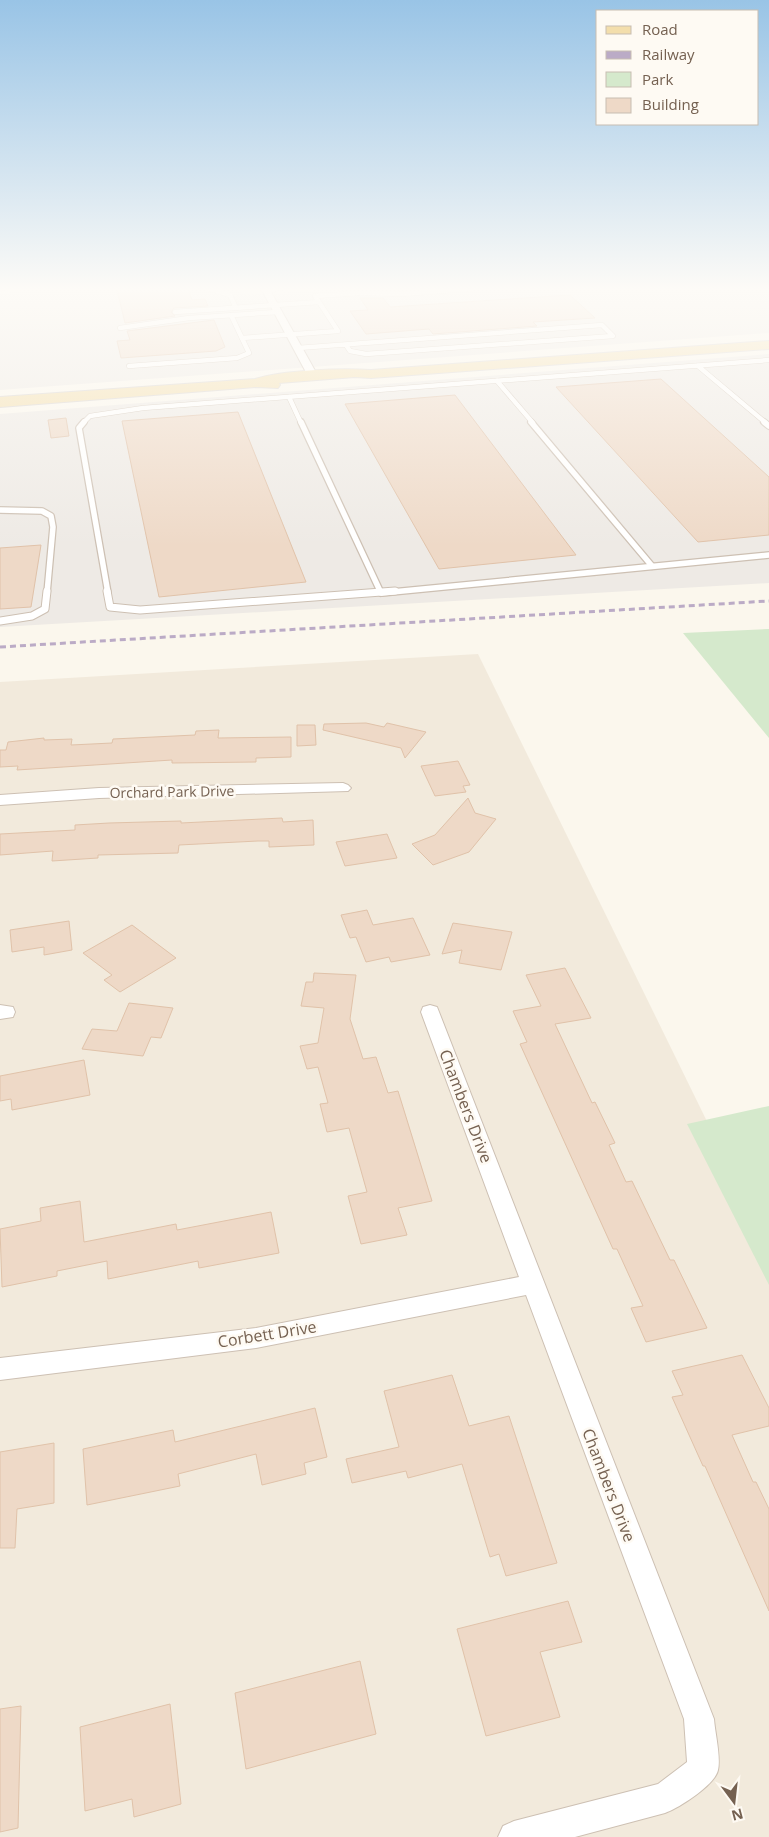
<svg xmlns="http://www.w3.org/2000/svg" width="769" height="1837" viewBox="0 0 769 1837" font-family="'Open Sans',sans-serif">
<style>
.residential{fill:#f2eadc}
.industrial{fill:#eeeae5}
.green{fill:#d5e9cc}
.building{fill:#eed9c7;stroke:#e0c2a9}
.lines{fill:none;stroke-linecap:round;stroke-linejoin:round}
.service-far2-casing{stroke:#cdc0b3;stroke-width:5.5}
.service-far1-casing{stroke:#cdc0b3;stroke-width:8}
.service-casing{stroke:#cdc0b3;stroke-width:9}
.minor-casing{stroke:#cdc0b3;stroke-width:2}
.primary-casing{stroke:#d8d3ce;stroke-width:2}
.service-far2{stroke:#fff;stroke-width:4.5}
.service-far1{stroke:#fff;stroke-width:5.5}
.service{stroke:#fff;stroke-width:7}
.minor{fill:#fff;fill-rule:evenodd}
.primary{fill:#f3deac;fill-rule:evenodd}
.rail{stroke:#bbabc6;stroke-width:3;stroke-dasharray:6 4;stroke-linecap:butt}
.labels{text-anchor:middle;stroke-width:5;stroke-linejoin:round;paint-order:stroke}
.street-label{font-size:14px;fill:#756151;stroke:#fefaf3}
.near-street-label{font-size:16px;fill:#756151;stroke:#fefaf3}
</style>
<rect width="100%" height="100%" fill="#fbf7ed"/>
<polygon class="residential" points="478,654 769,1248 769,1837 0,1837 0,682"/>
<g class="industrial">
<polygon points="38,288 229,288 248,295 354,288 769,288 769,333 0,390 0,294"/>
<polygon points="769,354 769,583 0,627 0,414"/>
</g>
<g class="green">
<polygon points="769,629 769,738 683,633"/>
<polygon points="769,1106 769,1285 687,1124"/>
</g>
<g class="building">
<polygon points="138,288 188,288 192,300 205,299 208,306 174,308 171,312 175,316 125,323 117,290"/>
<polygon points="570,295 595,318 533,322 537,326 433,334 429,329 366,334 350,311 368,310 360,298 383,298 390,307"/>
<polygon points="214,320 225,347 216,351 121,358 117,341 130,340 127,331"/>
<polygon points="661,379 769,477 769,535 698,542 556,387"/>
<polygon points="455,395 576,555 439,569 345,404"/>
<polygon points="238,412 306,582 159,597 122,421"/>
<polygon points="66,418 69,436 51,438 48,420"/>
<polygon points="41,545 31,607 0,609 0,548"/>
<polygon points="366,723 384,727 387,723 426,732 405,758 401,748 323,730 324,724"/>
<polygon points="297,725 315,725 316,745 297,746"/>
<polygon points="219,730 218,738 291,737 291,757 256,758 256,762 172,763 172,760 17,770 18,766 0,767 0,750 6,750 8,742 44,738 44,740 72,739 71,745 112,743 113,739 195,735 196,731"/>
<polygon points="458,761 470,785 463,786 466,792 435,796 421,766"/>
<polygon points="468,798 475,813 496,819 469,852 433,865 412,844 435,835"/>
<polygon points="282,818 283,822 313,820 314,845 269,847 269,841 258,841 179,845 178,853 98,855 98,858 52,861 53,851 0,855 0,834 75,830 75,825 109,823 181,821 181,823"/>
<polygon points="387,834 397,858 345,866 336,842"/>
<polygon points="367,910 373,925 413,918 430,955 391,962 389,957 366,962 356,937 350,938 341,915"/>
<polygon points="69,921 72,950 44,955 44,947 12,952 10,930"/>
<polygon points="453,923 512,932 501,970 459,963 462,950 442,954"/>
<polygon points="132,925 176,958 120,992 104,980 112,975 83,953"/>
<polygon points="565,968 591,1018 555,1024 592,1103 595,1102 615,1143 609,1145 626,1182 632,1181 670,1260 674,1260 707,1328 646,1342 631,1308 643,1306 617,1249 613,1249 520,1044 527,1042 513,1011 541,1006 526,975"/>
<polygon points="314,973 356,975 350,1019 363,1059 376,1057 388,1093 398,1091 432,1201 398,1208 407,1235 361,1244 348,1196 367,1192 349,1128 327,1132 320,1104 328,1103 318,1067 307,1069 300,1046 318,1043 324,1008 301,1006 306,982 313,982"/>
<polygon points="129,1003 173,1008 161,1038 151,1037 143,1056 82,1049 92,1029 117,1031"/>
<polygon points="84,1060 90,1095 12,1110 11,1099 0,1101 0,1076"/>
<polygon points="80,1201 84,1242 176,1224 177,1230 271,1212 279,1253 199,1268 198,1261 108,1279 107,1261 57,1271 57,1276 2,1287 0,1229 41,1221 40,1208"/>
<polygon points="742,1355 769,1408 769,1426 732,1435 753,1482 756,1482 769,1509 769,1611 705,1466 703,1466 672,1397 683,1395 672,1371"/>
<polygon points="452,1375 469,1426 509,1416 557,1563 506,1576 499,1554 490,1557 462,1464 408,1478 406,1471 352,1483 346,1459 399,1447 384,1391"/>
<polygon points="315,1408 327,1457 304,1463 306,1474 262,1485 256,1454 178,1474 180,1486 87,1505 83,1449 173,1430 175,1442"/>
<polygon points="54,1443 54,1503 17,1509 15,1548 0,1548 0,1452"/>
<polygon points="568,1601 582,1642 540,1652 560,1717 486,1736 457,1629"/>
<polygon points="360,1661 376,1734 246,1769 235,1693"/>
<polygon points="170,1704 181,1804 134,1817 132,1799 85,1811 80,1727"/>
<polygon points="21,1706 18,1828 0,1832 0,1709"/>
</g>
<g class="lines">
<g class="service-far2-casing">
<g id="service-far2">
<polyline points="207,288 230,295 236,308"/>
<polyline points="319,302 315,296 360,293 402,294 479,288"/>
<polyline points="175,312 319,302 338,331 242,338"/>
<polyline points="120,328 189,318 278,312"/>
<polyline points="298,348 602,325 613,336 366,354 350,351 346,345"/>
<polyline points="129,366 237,358 249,353 231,315"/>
<polyline points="698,366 766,423"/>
<polyline points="497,381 533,423"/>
<polyline points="289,397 301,423"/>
<polyline points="83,423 90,416 143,408 769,360"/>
</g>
</g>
<g class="service-far1-casing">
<g id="service-far1">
<polyline points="84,422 79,428 108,593"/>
<polyline points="301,422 381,593"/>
<polyline points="531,422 652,566"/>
<polyline points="764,422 769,426"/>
<polyline points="0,510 42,511 51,516 53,527 47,593"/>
<polyline points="382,593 769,555"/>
</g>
</g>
<g class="service-casing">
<g id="service">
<polyline points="107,591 110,607 140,610 395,591"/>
<polyline points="0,621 32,616 45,609 47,591"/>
</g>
</g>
<g class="minor-casing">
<g id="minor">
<polygon points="0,288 7,288 0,291"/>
<polygon points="258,288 288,288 271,292 318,376 316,378 313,379 308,376 263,292"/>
<polygon points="343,783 348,785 351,788 348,791 99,798 0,805 0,795 99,788"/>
<polygon points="0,1005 13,1007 15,1012 13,1017 0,1019"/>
<path d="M430,1005L437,1007L439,1012L714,1719C715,1733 721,1757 718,1770C715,1785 679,1808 665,1813L575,1837H498L503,1826L514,1821L658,1784L687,1762L684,1719L526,1295L256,1348L0,1380V1358L256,1328L519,1277L421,1012L423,1007Z"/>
</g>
</g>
<g class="primary-casing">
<path id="primary" d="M769,341V349L371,378L355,377L279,383L280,385L278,388L256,387L0,407V397L255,379C283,370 341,368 371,370Z"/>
</g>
<use href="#service-far2" class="service-far2"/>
<use href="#service-far1" class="service-far1"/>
<use href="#service" class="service"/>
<use href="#minor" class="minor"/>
<use href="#primary" class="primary"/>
<polyline class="rail" points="0,647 769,601"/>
</g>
<linearGradient id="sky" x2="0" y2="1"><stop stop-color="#99c4e6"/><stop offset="0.53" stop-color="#fdfbf7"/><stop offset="1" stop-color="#fdfbf7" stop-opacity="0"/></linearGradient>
<rect width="769" height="546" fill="url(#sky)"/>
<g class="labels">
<g class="street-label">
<text transform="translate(172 792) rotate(-1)" y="5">Orchard Park Drive</text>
</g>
<g class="near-street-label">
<text transform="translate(466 1106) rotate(69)" y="6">Chambers Drive</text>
<text transform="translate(267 1334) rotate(-9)" y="6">Corbett Drive</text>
<text transform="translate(609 1485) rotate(69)" y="6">Chambers Drive</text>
</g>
</g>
<rect x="596" y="10" width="162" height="115" fill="#fefaf3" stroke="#c7bdb2"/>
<rect x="606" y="26" width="25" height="8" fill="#f3deac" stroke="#c7bdb2"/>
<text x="642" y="35" font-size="15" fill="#756151">Road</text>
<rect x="606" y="51" width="25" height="8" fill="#bbabc6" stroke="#c7bdb2"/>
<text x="642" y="60" font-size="15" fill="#756151">Railway</text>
<rect x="606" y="72" width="25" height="15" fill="#d5e9cc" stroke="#c7bdb2"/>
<text x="642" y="85" font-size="15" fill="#756151">Park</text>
<rect x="606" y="98" width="25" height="15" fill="#eed9c7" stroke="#c7bdb2"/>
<text x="642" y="110" font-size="15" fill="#756151">Building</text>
<g transform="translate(734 1802) rotate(165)" stroke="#fefaf3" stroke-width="4" paint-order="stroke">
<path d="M0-4L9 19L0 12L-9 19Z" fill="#756151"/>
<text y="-8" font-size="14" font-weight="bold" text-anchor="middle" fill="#756151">N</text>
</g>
</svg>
